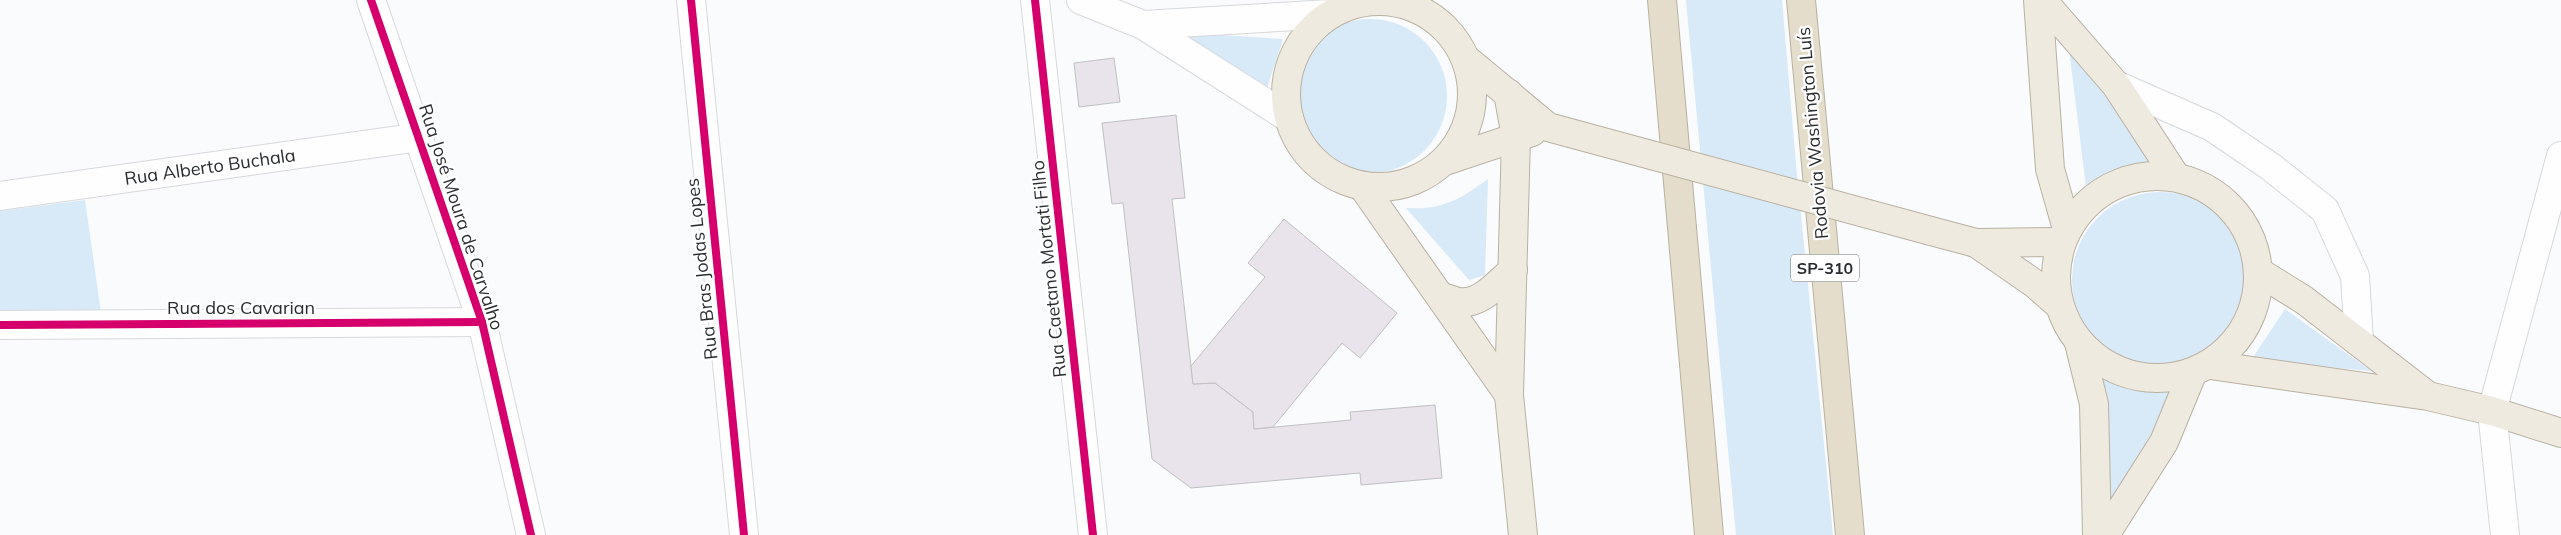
<svg xmlns="http://www.w3.org/2000/svg" width="2561" height="535" viewBox="0 0 2561 535" font-family="Mulish,sans-serif">
<style>
.green{fill:#d8e9f8}
.building{fill:#e9e3eb;stroke:#c1c0c2}
.lines{fill:none;stroke-linecap:round;stroke-linejoin:round}
.minor-casing{stroke:#d6d9db;stroke-width:30}
.major-casing{stroke:#b9b1a0;stroke-width:30}
.highway-casing{stroke:#b9b1a0;stroke-width:30}
.minor{stroke:#fefeff;stroke-width:28}
.major{stroke:#efeae0;stroke-width:28}
.highway{stroke:#e5ddcc;stroke-width:28}
.major-bridge-casing{stroke:#b9b1a0;stroke-width:30;stroke-linecap:butt}
.major-bridge{stroke:#efeae0;stroke-width:28}
.cycleway-casing{stroke:#fff;stroke-width:11}
.cycleway{stroke:#d6006c;stroke-width:8}
.labels{text-anchor:middle;stroke-width:4.5;stroke-linejoin:round;paint-order:stroke}
.shield{fill:#fff;stroke:#696b6d;stroke-width:1}
.shield-label{font-size:16px;font-weight:bold;fill:#292c2e}
.street-label{font-size:18px;fill:#292c2e;stroke:#fff}
</style>
<rect width="100%" height="100%" fill="#f9fbfd"/>
<g class="green">
<polygon points="1686,0 1782,0 1796,165 1833,535 1736,535"/>
<circle cx="1370" cy="96" r="77"/>
<polygon points="1176,32 1283,39 1267,88"/>
<polygon points="2069,49 2171,166 2127,180 2100,198 2088,203"/>
<path d="M1488,179L1485,275L1469,280L1406,208C1443,210 1459,200 1488,179Z"/>
<circle cx="2160" cy="280" r="88"/>
<polygon points="85,200 101,313 0,314 0,211"/>
<polygon points="2285,309 2371,371 2251,360"/>
<path d="M2102,367C2128,384 2148,400 2180,387L2106,510L2100,432Z"/>
</g>
<g class="building">
<polygon points="1114,58 1120,102 1079,107 1074,63"/>
<polygon points="1176,115 1185,198 1172,199 1193,384 1215,383 1253,412 1254,429 1351,420 1350,412 1435,405 1442,478 1361,485 1360,473 1191,488 1152,459 1123,203 1112,204 1102,123"/>
<polygon points="1284,219 1397,313 1360,358 1342,343 1273,427 1254,429 1253,412 1215,383 1193,384 1191,366 1265,277 1248,263"/>
</g>
<g class="lines">
<g class="minor-casing">
<g id="minor">
<polyline points="371,0 482,322 531,535"/>
<polyline points="691,0 744,535"/>
<polyline points="1035,0 1093,535"/>
<polyline points="1081,0 1143,25 1289,118"/>
<polyline points="1143,25 1330,14"/>
<polyline points="2116,85 2212,127 2271,167 2325,210 2355,276 2359,342"/>
<polyline points="0,196 420,137"/>
<polyline points="0,325 482,322"/>
<polyline points="2505,535 2492,411 2561,156"/>
</g>
</g>
<g class="major-casing">
<g id="major">
<polyline points="2038,0 2050,169 2067,229"/>
<polyline points="2042,0 2116,85 2176,177"/>
<circle cx="1379" cy="94" r="93"/>
<polyline points="1466,59 1548,127 1570,133"/>
<polyline points="1508,93 1516,137 1509,395 1523,535"/>
<polyline points="1445,161 1532,132"/>
<circle cx="2157" cy="277" r="101"/>
<polyline points="1363,187 1509,395"/>
<polyline points="1931,231 1976,243 2061,242"/>
<polyline points="1976,243 2035,284 2059,305"/>
<polyline points="2259,272 2304,300 2427,395"/>
<path d="M1440,296C1446,298 1453,301 1459,302C1481,305 1499,282 1513,270"/>
<polyline points="2079,343 2094,404 2097,535"/>
<polyline points="2210,365 2428,396 2492,411 2561,433"/>
<polyline points="2105,535 2164,442 2192,374"/>
</g>
</g>
<g class="highway-casing">
<g id="highway">
<polyline points="1662,0 1709,535"/>
<polyline points="1801,0 1850,535"/>
</g>
</g>
<use href="#minor" class="minor"/>
<use href="#major" class="major"/>
<use href="#highway" class="highway"/>
<g class="major-bridge-casing">
<polyline id="major-bridge" points="1570,133 1931,231"/>
</g>
<use href="#major-bridge" class="major-bridge"/>
<g class="cycleway-casing">
<g id="cycleway">
<polyline points="371,0 482,322 531,535"/>
<polyline points="691,0 744,535"/>
<polyline points="1035,0 1093,535"/>
<polyline points="0,325 482,322"/>
</g>
</g>
<use href="#cycleway" class="cycleway"/>
</g>
<g class="labels">
<rect class="shield" x="1791" y="254.5" width="68" height="27" rx="4"/>
<g class="shield-label">
<text x="1825" y="274">SP-310</text>
</g>
<g class="street-label">
<text transform="translate(1813 133) rotate(-95)" y="6">Rodovia Washington Luís</text>
<text transform="translate(210 167) rotate(-8)" y="6">Rua Alberto Buchala</text>
<text transform="translate(461 217) rotate(72)" y="6">Rua José Moura de Carvalho</text>
<text transform="translate(702 269) rotate(-96)" y="6">Rua Bras Jodas Lopes</text>
<text transform="translate(1049 269) rotate(-96)" y="6">Rua Caetano Mortati Filho</text>
<text x="241" y="314">Rua dos Cavarian</text>
</g>
</g>
</svg>
